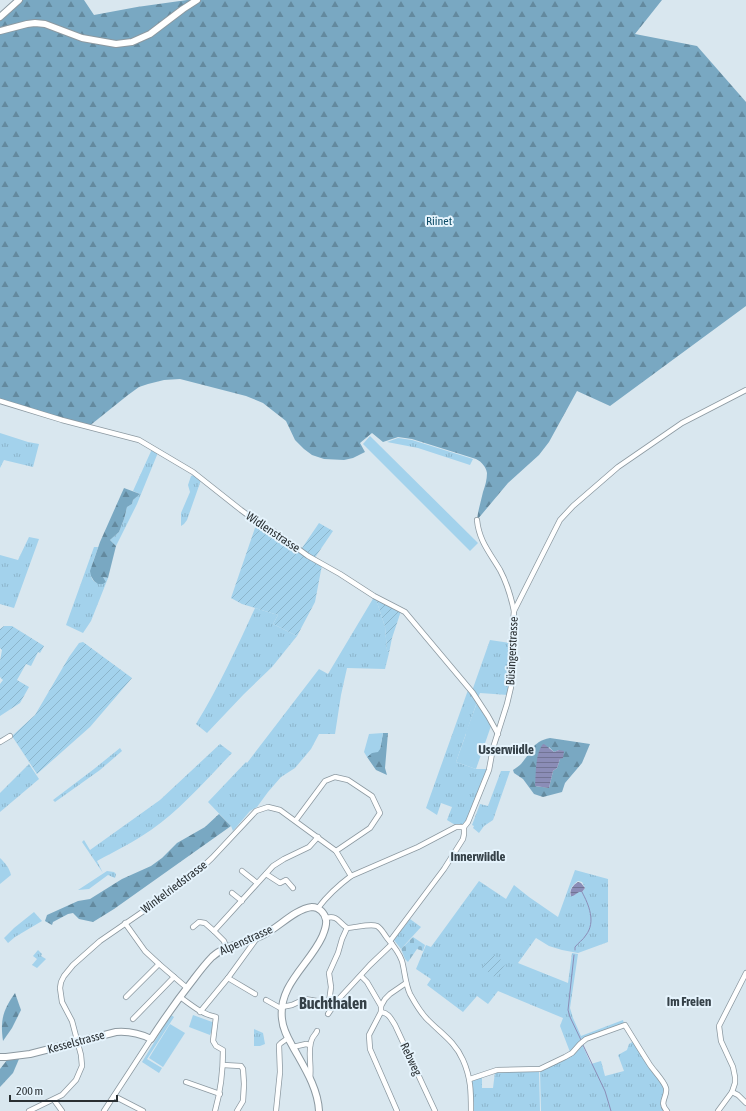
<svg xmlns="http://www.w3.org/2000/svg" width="746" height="1111" viewBox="0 0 746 1111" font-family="'Asap Condensed',sans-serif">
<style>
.grass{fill:url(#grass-tufts);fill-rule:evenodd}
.forest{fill:url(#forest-firs);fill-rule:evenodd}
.cemetery{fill:url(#cemetery-stones)}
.garden{fill:url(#garden-furrows)}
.pitch{fill:#a3d2ec}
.water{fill:url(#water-rules)}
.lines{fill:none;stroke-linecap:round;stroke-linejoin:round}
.stream{stroke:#8b8db7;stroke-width:1}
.street-casing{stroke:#8c99a1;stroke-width:6}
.secondary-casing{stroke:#8c99a1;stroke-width:8}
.street{stroke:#fff;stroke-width:4.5}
.secondary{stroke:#fff;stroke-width:6}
.labels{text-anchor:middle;stroke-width:4;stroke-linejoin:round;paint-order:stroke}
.park-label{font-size:12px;fill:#0f4e68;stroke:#e6f4fd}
.street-label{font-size:12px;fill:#292f32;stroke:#e6f4fd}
.neighbourhood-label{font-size:13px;font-weight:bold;fill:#354148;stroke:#e6f4fd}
.district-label{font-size:16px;font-weight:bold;fill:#354148;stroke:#e6f4fd}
</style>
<defs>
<pattern id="grass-tufts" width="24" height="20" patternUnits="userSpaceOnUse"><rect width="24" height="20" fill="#a3d2ec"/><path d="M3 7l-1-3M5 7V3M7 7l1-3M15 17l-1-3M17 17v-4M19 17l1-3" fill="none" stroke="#8cb5cb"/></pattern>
<pattern id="forest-firs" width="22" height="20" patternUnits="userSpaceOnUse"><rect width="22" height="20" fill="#79a8c2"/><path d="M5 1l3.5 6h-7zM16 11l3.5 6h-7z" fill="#63899e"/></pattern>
<pattern id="cemetery-stones" width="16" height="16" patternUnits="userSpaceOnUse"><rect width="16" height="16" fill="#a3d2ec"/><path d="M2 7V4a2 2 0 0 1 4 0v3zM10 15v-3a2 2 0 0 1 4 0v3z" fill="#8cb5cb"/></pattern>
<pattern id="garden-furrows" width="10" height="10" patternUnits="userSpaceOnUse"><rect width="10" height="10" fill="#a3d2ec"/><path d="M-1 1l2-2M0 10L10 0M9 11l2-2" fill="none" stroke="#8cb5cb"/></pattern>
<pattern id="water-rules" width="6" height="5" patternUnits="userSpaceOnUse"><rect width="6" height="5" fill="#8b8db7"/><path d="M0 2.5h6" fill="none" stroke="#727495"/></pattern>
</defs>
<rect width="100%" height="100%" fill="#d9e7ef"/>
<g class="grass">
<polygon points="0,433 28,442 39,444 33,467 4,460 0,468"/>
<polygon points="398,438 412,440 473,459 470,465 418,448 387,442"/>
<polygon points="152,449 157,452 157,455 137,504 116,546 110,540 119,532 124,519 127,507 132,504 133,500 140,494 133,491"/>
<polygon points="194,475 201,480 187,520 184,524 181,526 181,513 190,492 188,485 191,476"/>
<polygon points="29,537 39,539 14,608 0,604 0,555 18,560"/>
<path d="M94,547H98C96,556 84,578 97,583C100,584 103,584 106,582L103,577L108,578L91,621L83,633L66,625Z"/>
<polygon points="374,597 376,599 385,627 387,650 389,653 385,669 347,668 341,695 335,734 319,734 311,749 295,768 281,777 268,792 257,807 250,811 233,831 231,826 208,802 246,762 247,763 319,669 328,674"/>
<path d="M255,608L278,615L273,624L297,636L272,667L244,694L207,733L196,724C219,687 237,647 255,608Z"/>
<polygon points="490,640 510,643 510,687 508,695 480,693 478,698 472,691"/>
<path d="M468,690L477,702L456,762L476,769H487L467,820C460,829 455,825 447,820L452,807L441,803L437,815L426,808Z"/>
<path d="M220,744L232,753C206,780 181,809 151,830C134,842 115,851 97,861L103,873L82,842L84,840L90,850L160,800Z"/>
<polygon points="120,748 122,751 100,770 55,802 53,800 94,769"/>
<polygon points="29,764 39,779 0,812 0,793"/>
<polygon points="501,771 510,771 493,820 484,826 479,833 473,828 474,826 472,825 480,804 488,806"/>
<path d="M0,858C5,863 9,867 11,875L0,884Z"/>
<path d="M575,870L608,879V942L578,953L562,950L549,946L536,938L518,963L568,983L572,953L578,954L570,1008L573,1018L581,1036L623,1020L624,1024L583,1039L570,1052L560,1026L563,1018L498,991L488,1004L477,996L463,1012L427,985L431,979L416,969L426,945L431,947L479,881L506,899L514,885L529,897L558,917ZM578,881L582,882L585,888L582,892H578L573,896H571C568,891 573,884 578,881Z"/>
<polygon points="107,871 114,872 116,874 115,878 108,875 89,889 78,890"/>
<polygon points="34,912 42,921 15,937 8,943 4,938 14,928"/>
<polygon points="410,919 421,927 401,949 394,940"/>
<polygon points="38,950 42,954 41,956 46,959 37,968 32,965 37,959 33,956"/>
<polygon points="254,1029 263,1033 265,1044 260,1046 254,1046"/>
<polygon points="634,1041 664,1087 665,1111 541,1111 540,1070 564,1059 582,1044 591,1064 601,1061 605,1076 624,1071 618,1055 627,1050 629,1044"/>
<polygon points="539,1070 540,1111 473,1111 472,1080 482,1076 482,1088 493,1088 495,1072"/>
</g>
<g class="forest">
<path d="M21,0H84L94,15L137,7L187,0H662L635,34L697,46L746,102V306L610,406L577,391L549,442L539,455L508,483L477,520C478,510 481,501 483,492C485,486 487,480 487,473C486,467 482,462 476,459L412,439L398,437L383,442L372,433L360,443L365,452L353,458L344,460L324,459L312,455L304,449L295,440L286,421L263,403L246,396L180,379L164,380L148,384L139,387L128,395L88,427L0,401V19Z"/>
<polygon points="124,488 140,494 133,500 132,504 127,507 124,519 119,532 110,540 116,546 108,578 103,577 106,582 103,584 98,584 94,581 91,576 90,571 100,542"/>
<polygon points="383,733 388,733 385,768 387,775 376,770 367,757 371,753 380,749"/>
<path d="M550,738L590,744L582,763L565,783L562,792L543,797L534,794L523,779L514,773L513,770C516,768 519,766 521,764C532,752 531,742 550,738ZM549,747L554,752L559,750L560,759L557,768L553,771L549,788L535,786Z"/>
<polygon points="219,814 231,826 114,909 93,922 79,919 73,913 68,914 53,922 52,925 45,921 47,915 78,901 90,899 122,879 151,866 162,858 177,843 205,827"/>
<path d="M15,993L21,1010L12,1028L3,1041C0,1020 3,1010 15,993Z"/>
<polygon points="19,1059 13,1073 0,1087 0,1069 7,1060"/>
</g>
<polygon class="cemetery" points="413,937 425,945 423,951 417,949 408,962 405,959 401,949"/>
<g class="garden">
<polygon points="257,522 322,565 315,602 297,636 273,624 278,615 242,604 231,598"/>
<polygon points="319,523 333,531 314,559 300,551"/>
<polygon points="376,599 401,611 392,638 389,653 387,650 385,627"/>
<polygon points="4,626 12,626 44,646 40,653 38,652 31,666 26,664 17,680 29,687 20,703 0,716 0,684 3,680 0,677 0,661 2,650 0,648 0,629"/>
<polygon points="83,642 132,678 90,727 37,774 12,736 35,715 69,657 79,643"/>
<polygon points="492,954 506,963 496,978 482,968"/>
</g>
<g class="pitch">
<polygon points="370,436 478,543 470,551 363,444"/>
<polygon points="477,703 485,714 491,726 476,769 456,762 466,734 466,732"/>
<polygon points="383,733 380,749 378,752 372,753 367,757 364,752 369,734"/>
<polygon points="171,1015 174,1017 147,1059 162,1068 159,1073 142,1062"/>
<polygon points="193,1015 215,1023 210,1035 189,1027"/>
<polygon points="170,1024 185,1033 163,1067 149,1058"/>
</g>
<g class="water">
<path d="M543,744H544L554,752L559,750L564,751L563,758L560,759L557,768L553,771L549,788L535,786C536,774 535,754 543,744Z"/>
<path d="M578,882L581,883L585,888L582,892H579L573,896H571C569,890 573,885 578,882Z"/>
</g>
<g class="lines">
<g class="stream">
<path d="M575,950V947C578,943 583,940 586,935C596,922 589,905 582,892"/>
<polyline points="574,955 568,1010 570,1017 581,1040"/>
<polyline points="583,1045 605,1091 611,1111"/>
</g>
<g class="street-casing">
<g id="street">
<polyline points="0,401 62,420 139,440 193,472 241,510 256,521 275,532 308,556 340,574 374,596 405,612 473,693 488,716 498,734"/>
<path d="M477,520C479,541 490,553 500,570C507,583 511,597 514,611"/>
<polyline points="0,742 10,736"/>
<polyline points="296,820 325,781 335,777 348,780 372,796 380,813 370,828 336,851"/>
<polyline points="242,871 257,883"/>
<polyline points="266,874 280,883 286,880 293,888"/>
<polyline points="232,893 242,901"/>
<path d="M318,908C327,896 339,885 351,876L418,847L456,827H464"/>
<path d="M326,918C338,915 338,922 347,928C355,928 370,923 377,926C381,928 384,934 387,938C393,945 399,952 402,961C405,972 405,983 410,994C415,1003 421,1014 429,1021C442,1034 455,1042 463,1060C471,1078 471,1092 471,1111"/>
<polyline points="125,923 145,951 159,964 187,988"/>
<polyline points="193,927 199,922 205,923 214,931 224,941 226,947"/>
<polyline points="214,931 273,866 284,859 309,847 318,837"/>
<polyline points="390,941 444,869 463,839 464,834 464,827 468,822 489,770 493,748 507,704 511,687 511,647 514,611 560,520 573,506 618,467 682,423 746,390"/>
<polyline points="361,976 367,982 381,1006"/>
<polyline points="228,978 255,994"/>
<polyline points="126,997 159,964"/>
<path d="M180,997C193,1006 201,1014 216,1017L213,1041L216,1046L223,1050C223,1071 221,1090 215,1111"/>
<polyline points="266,1000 282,1009"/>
<polyline points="329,1002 331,987 329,973 338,953 342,939 347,928"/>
<polyline points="282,1007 292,1005 305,999 323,1002 332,1002"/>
<polyline points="200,1012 228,978 257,938"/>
<path d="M381,1012C389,1013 391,1019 395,1025L435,1111"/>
<polyline points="328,1014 336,1002 370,965 392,944"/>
<polyline points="133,1019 174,977"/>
<polyline points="293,1047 306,1044 310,1045"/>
<polyline points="223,1065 241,1066 243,1069 244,1084 243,1101 237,1111"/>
<path d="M310,1078C312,1066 307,1049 312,1039C313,1036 316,1034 317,1031"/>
<path d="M470,1079L497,1070L540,1069L565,1057L572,1053L580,1044L586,1039L625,1025C633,1038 641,1051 650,1065C654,1071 664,1081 666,1088C668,1097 658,1102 667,1111"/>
<polyline points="186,1082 220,1094"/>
<polyline points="732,1092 738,1095 746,1103"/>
<polyline points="114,1096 143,1111"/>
<polyline points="54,1100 62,1111"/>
<polyline points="29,1111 62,1095 76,1080 82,1066 81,1055 72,1021 62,1002 60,988 61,982 64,976 73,965 100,941 170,893 194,875 212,858 256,811 268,807 280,810 336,851 351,876"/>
<polyline points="104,1111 151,1039"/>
<polyline points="276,1111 280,1072 279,1045 281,1043 288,1038"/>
<polyline points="397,1111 370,1049 369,1035 381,1012 381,1006 385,999 390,994 406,983"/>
<polyline points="718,1111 732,1092 735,1083 735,1077 733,1067 721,1041 719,1026 746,973"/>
</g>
</g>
<g class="secondary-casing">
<g id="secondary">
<polyline points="0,17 19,0"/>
<polyline points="0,31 27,24 35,23 45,24 82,38 116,44 132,42 150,34 183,9 197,0"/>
<path d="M0,1057H6L30,1054L116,1032C129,1031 139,1033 151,1039C164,1019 178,999 193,980C199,972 205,964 212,957C227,943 248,944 265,934C279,927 295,909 312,907C319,907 325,913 326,920C327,926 324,932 322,937C309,965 278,985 282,1019C283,1030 288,1038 293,1047C304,1067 318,1088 319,1111"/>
</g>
</g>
<use href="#street" class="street"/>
<use href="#secondary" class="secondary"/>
</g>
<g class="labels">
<g class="park-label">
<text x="439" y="225">Riinet</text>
</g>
<g class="street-label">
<text transform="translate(273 532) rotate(34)" y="4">Widlenstrasse</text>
<text transform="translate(512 651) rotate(-87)" y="4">Büsingerstrasse</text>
<text transform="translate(174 887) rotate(-37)" y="4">Winkelriedstrasse</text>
<text transform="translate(246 940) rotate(-24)" y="4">Alpenstrasse</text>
<text transform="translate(76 1042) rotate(-15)" y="4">Kesselstrasse</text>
<text transform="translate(411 1059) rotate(65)" y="4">Rebweg</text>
</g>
<g class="neighbourhood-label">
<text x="506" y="754">Usserwiidle</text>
<text x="478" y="861">Innerwiidle</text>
<text x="689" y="1006">Im Freien</text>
</g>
<g class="district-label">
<text x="333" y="1009">Buchthalen</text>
</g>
</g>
<path d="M10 1095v6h107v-6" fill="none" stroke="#292f32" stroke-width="2"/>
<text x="16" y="1095" font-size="12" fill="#292f32" stroke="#e6f4fd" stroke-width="3" paint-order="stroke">200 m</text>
</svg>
